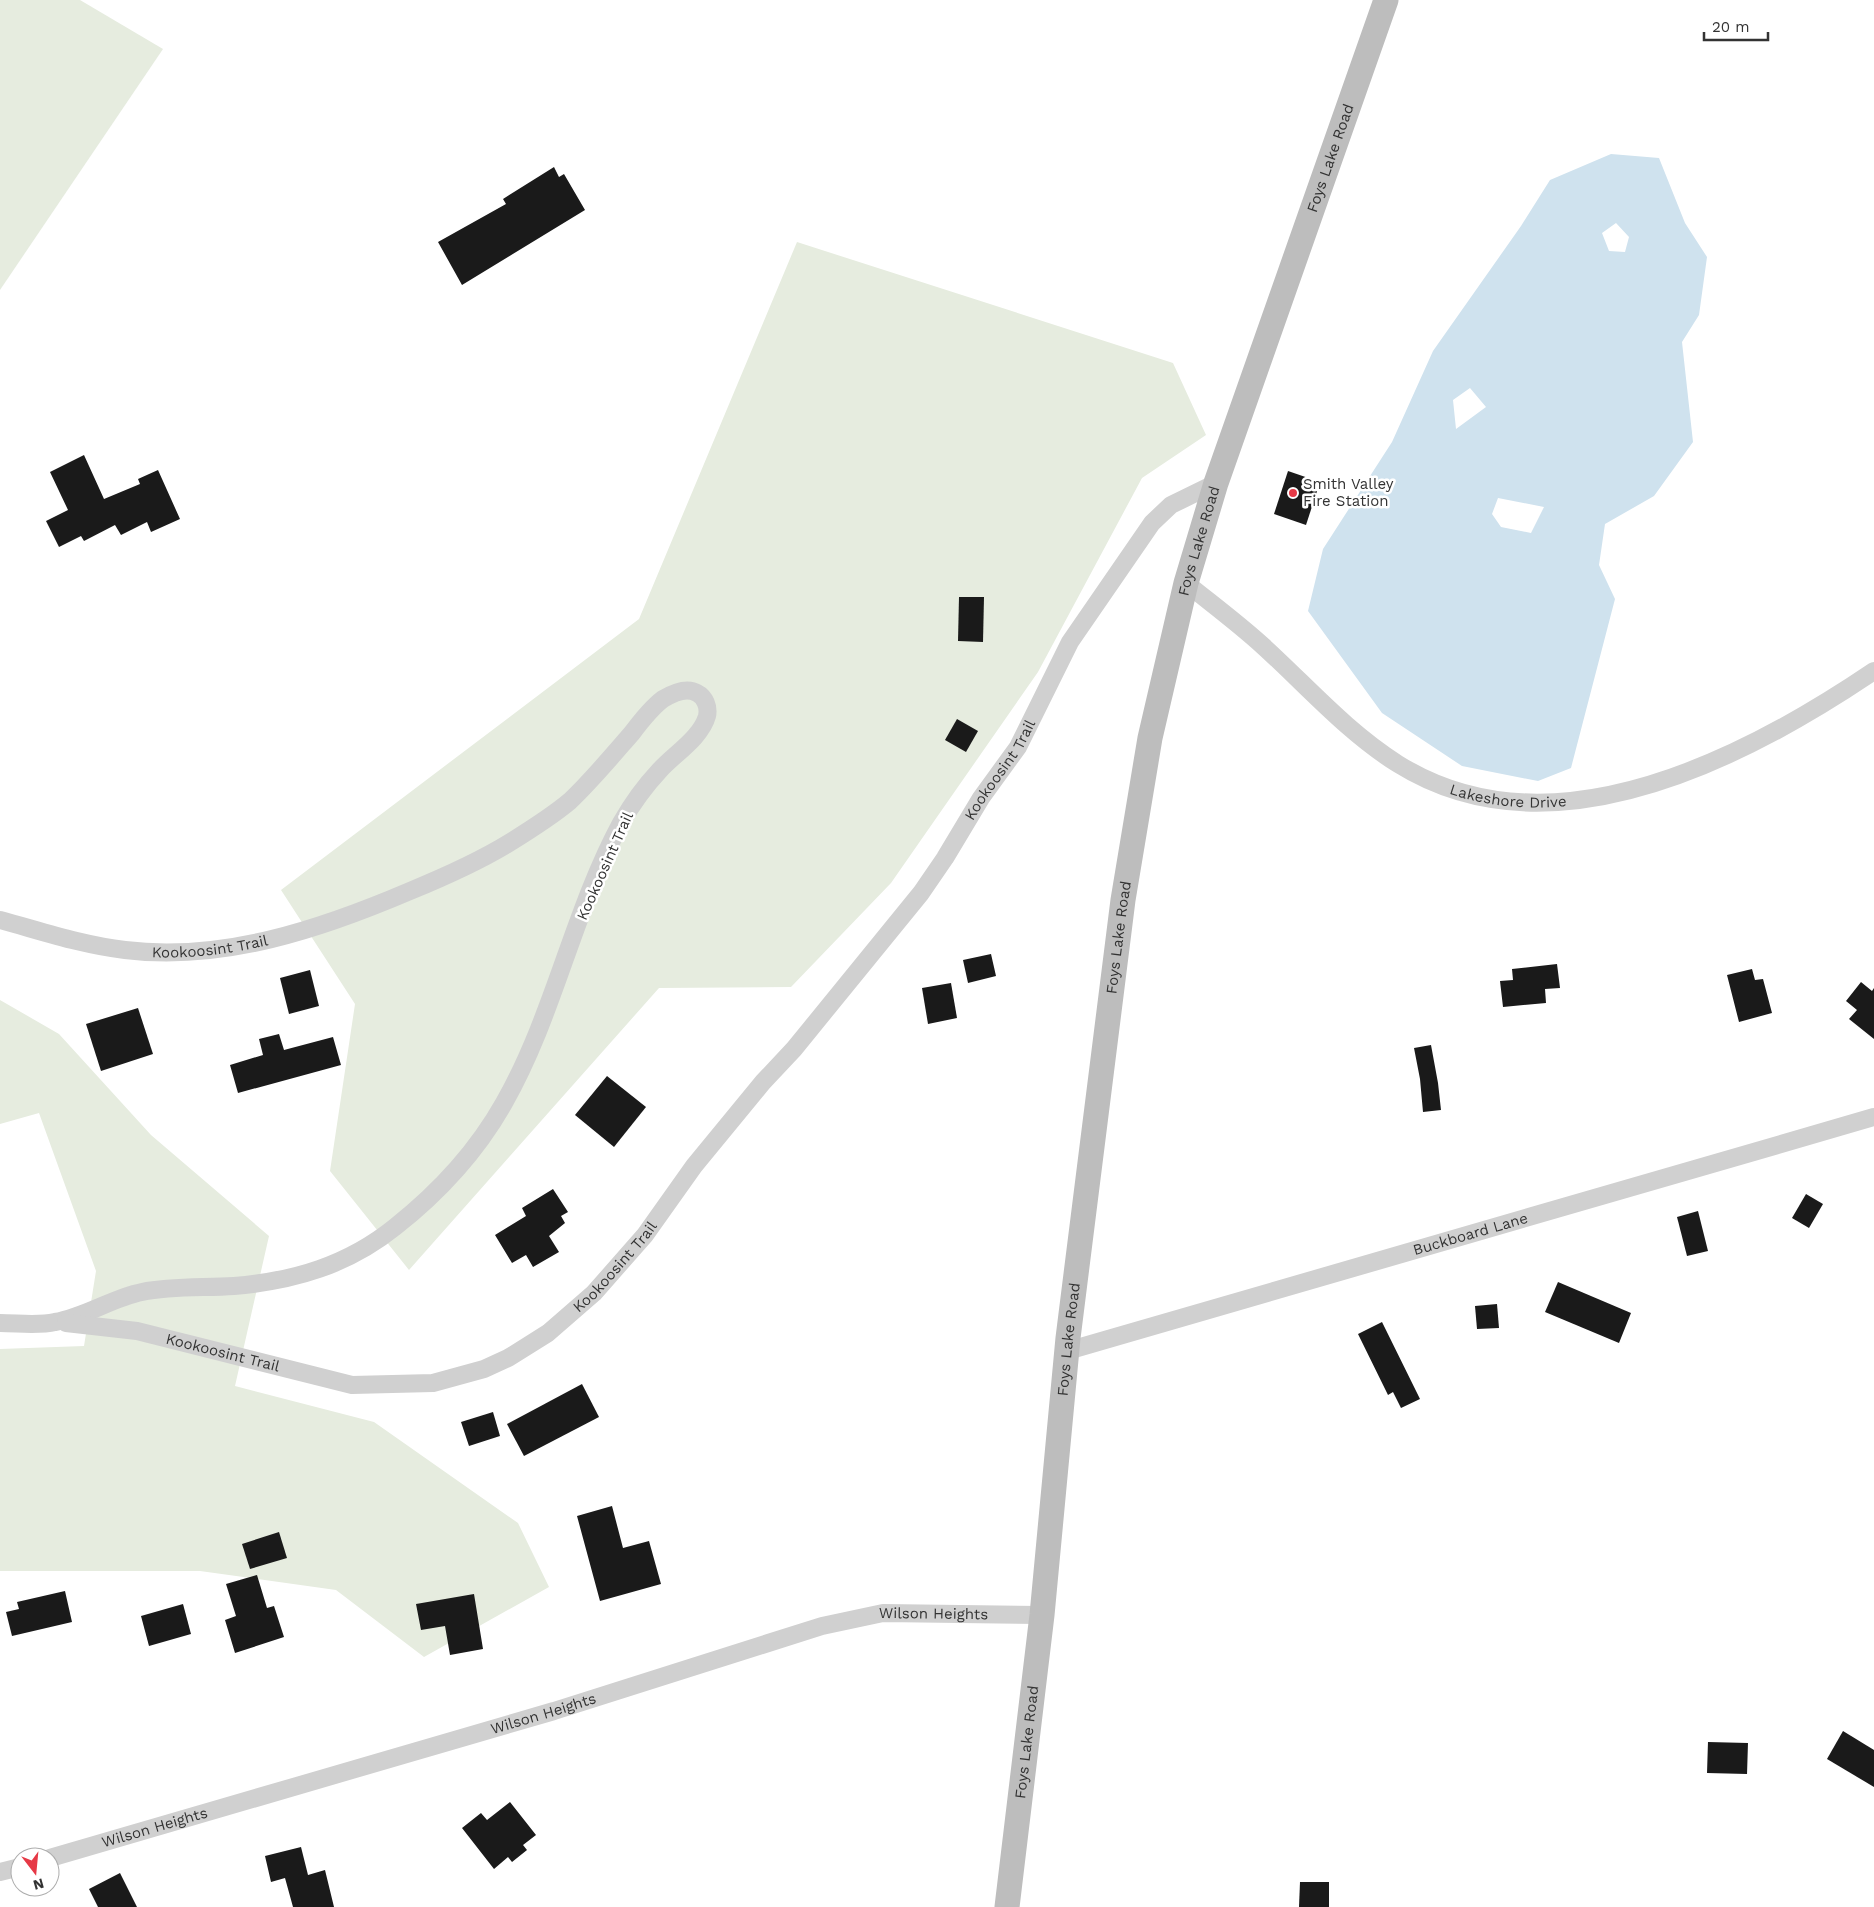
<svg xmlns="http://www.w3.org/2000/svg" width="1874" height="1907" viewBox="0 0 1874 1907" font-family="'Work Sans',sans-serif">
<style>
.green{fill:#e6ecdf}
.water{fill:#cfe2ee;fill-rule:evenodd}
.building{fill:#1a1a1a}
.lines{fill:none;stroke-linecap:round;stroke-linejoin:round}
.street{stroke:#d0d0d0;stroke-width:18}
.secondary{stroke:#bdbdbd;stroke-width:25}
.poi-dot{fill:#e63946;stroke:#fff;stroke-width:2}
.labels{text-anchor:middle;stroke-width:5;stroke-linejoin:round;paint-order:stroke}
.street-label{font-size:15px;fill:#333;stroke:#fff}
.poi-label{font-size:15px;fill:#333;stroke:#fff;text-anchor:start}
</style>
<rect width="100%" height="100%" fill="#fff"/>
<g class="green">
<polygon points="0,0 80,0 163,49 0,290"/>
<polygon points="797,242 1173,363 1206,435 1142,478 1038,672 891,883 791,987 659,988 409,1270 330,1171 355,1004 281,890 639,619"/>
<polygon points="0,1000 59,1034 151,1135 269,1236 235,1386 374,1422 518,1523 549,1587 424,1657 336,1590 200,1571 0,1571 0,1349 84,1346 96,1271 39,1113 0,1124"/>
</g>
<path class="water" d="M1611,154L1659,158L1685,223L1707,257L1699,315L1682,342L1693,442L1654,496L1605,524L1599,565L1615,599L1571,768L1538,781L1462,766L1382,713L1308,611L1323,549L1392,442L1433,351L1521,226L1550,180ZM1616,223L1629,237L1625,252L1609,251L1602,233ZM1470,388L1486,407L1456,429L1453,400ZM1498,498L1544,507L1531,533L1501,527L1492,514Z"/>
<g class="building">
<polygon points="554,167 559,177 564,174 585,210 462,285 438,242 506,204 503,199"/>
<polygon points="84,455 104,499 140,484 138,479 158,470 180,519 151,532 147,522 121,535 115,525 84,541 81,536 59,547 46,521 68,510 50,472"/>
<polygon points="1288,471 1320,482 1306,525 1274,514"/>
<polygon points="959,597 984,597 983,642 958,641"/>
<polygon points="957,719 978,731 966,752 945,740"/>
<polygon points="991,954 996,976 968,983 963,960"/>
<polygon points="1557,964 1560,988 1545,989 1546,1003 1503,1007 1500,981 1513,980 1512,969"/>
<polygon points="1752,969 1755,980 1763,979 1772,1013 1739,1022 1727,975"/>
<polygon points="310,970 319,1006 289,1014 280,978"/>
<polygon points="1861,982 1872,991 1874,988 1874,1039 1849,1019 1857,1010 1846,1001"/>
<polygon points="951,983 957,1018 928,1024 922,988"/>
<polygon points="138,1008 153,1054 101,1071 86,1024"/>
<polygon points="279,1034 284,1050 333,1037 341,1065 238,1093 230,1065 263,1055 259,1039"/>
<polygon points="1431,1045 1438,1083 1441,1110 1423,1112 1420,1079 1414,1048"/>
<polygon points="607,1076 646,1107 614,1147 575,1115"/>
<polygon points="553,1189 568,1212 561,1216 565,1223 549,1236 559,1252 533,1267 526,1255 512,1263 495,1235 526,1216 522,1208"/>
<polygon points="1806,1194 1823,1204 1809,1228 1792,1218"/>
<polygon points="1698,1211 1708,1251 1687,1256 1677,1217"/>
<polygon points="1558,1282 1631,1313 1619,1343 1545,1312"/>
<polygon points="1497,1304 1499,1328 1477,1329 1475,1306"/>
<polygon points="1382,1322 1420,1399 1401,1408 1393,1392 1388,1395 1358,1334"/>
<polygon points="582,1384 599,1417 524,1456 507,1424"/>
<polygon points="493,1412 500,1436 469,1446 461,1422"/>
<polygon points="612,1506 623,1548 649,1541 661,1584 600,1601 577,1516"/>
<polygon points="279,1532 287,1558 250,1569 242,1544"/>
<polygon points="257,1575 267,1608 274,1606 284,1637 235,1653 225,1620 236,1616 226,1584"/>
<polygon points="65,1591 72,1622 12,1636 6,1612 19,1609 17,1602"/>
<polygon points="474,1594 483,1649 450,1655 445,1626 421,1630 416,1604"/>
<polygon points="183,1604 191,1634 149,1646 141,1616"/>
<polygon points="1843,1731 1874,1750 1874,1787 1827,1759"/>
<polygon points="1708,1742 1748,1743 1747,1774 1707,1773"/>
<polygon points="510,1802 536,1835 523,1845 527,1850 512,1862 508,1857 494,1869 462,1828 481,1813 487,1820"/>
<polygon points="301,1847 308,1875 325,1870 334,1907 293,1907 285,1878 271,1882 265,1856"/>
<polygon points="120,1873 137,1907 98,1907 89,1889"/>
<polygon points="1300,1882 1329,1882 1329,1907 1299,1907"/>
</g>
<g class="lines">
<g class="street">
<path id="s1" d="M1186,583C1212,604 1239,624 1263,646C1307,686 1347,732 1398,764C1550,859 1744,759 1874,671"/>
<path id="s2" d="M0,920C41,931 82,945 125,950C223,962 321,929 410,891C444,877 478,862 509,843C530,830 551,817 570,801C592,780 612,756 632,733C641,721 651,708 663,699C673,693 687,687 697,693C705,697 709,707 707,716C701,738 673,755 659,771C644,787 632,804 621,823C573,912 554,1015 504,1103C477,1151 438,1193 395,1227C348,1265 294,1281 234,1286C203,1288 172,1286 142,1292C112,1298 85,1317 55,1322C38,1326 18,1323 0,1323"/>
<path id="s3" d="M66,1323L137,1331L352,1385L433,1383L484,1369L508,1358L548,1333L594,1293L645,1235L694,1166L763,1082L794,1049L921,893L945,858L981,798L1018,747L1070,642L1152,523L1171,505L1216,483"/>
<path id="s4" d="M1067,1351L1874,1117"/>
<path id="s5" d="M50,1858L554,1711L822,1626L883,1613L1042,1615"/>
<polyline points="0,1872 20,1867"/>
</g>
<path class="secondary" id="s6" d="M1007,1907L1042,1615L1068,1338L1123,900L1150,738L1186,583L1216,483L1386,0"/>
</g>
<circle class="poi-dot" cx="1293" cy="493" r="5"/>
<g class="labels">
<g class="street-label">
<text dy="5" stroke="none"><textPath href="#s6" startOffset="1786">Foys Lake Road</textPath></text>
<text dy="5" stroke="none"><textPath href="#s6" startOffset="1381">Foys Lake Road</textPath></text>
<text dy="5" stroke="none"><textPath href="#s3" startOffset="1225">Kookoosint Trail</textPath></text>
<text dy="5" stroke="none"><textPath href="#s1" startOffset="396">Lakeshore Drive</textPath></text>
<text transform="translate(605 866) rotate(-66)" y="5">Kookoosint Trail</text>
<text dy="5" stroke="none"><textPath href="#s6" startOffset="976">Foys Lake Road</textPath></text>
<text dy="5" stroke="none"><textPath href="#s2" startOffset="214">Kookoosint Trail</textPath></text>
<text dy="5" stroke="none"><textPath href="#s4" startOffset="420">Buckboard Lane</textPath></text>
<text dy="5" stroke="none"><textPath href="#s3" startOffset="595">Kookoosint Trail</textPath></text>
<text dy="5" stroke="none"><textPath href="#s6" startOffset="571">Foys Lake Road</textPath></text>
<text dy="5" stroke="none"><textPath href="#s3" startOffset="160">Kookoosint Trail</textPath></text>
<text dy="5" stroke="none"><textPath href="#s5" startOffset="919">Wilson Heights</textPath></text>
<text dy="5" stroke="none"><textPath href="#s5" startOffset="514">Wilson Heights</textPath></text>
<text dy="5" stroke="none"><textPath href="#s6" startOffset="166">Foys Lake Road</textPath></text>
<text dy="5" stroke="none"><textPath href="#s5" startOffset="109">Wilson Heights</textPath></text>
</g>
<g class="poi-label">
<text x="1303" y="489">Smith Valley<tspan x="1303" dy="17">Fire Station</tspan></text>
</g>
</g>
<g transform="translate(35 1872) rotate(164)"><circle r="24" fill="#ffffff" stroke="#adadad"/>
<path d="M0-4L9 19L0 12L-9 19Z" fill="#e63946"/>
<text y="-8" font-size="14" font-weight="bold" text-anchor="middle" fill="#333333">N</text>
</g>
<path d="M1704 32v8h64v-8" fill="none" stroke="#333333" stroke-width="2.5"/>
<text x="1712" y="32" font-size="15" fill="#333333" stroke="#ffffff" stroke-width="4" paint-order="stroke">20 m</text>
</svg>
